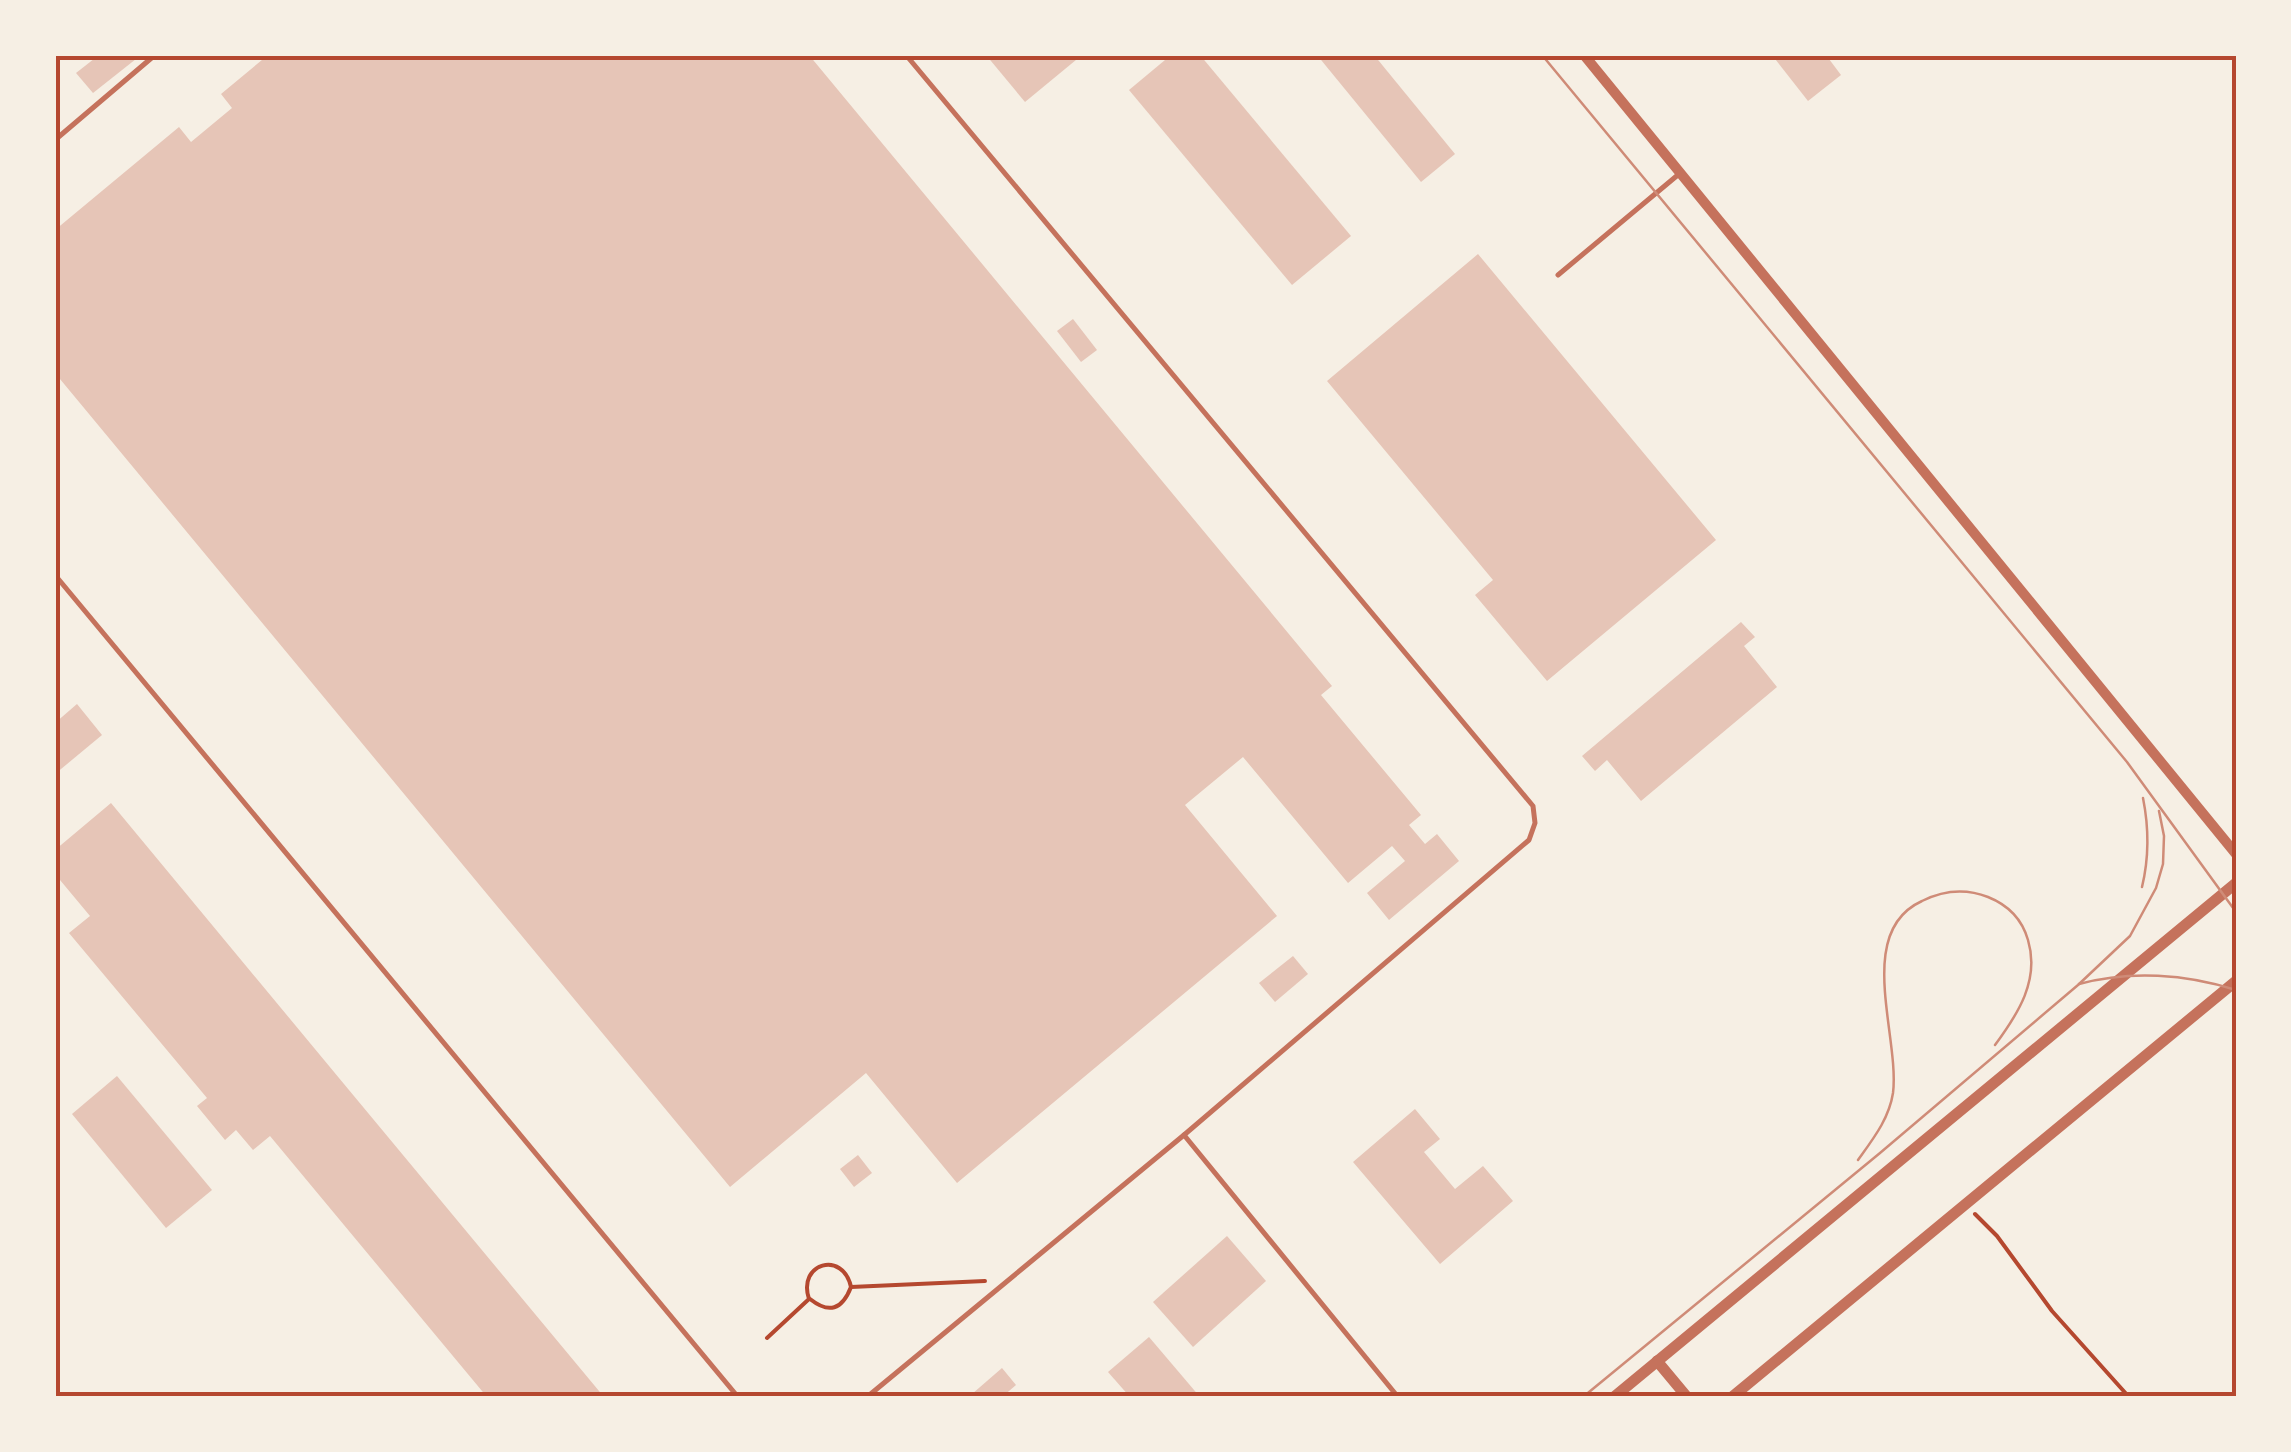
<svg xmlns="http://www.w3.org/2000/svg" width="2291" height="1452" viewBox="0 0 2291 1452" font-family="'Exo 2',sans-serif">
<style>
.building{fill:#e6c5b7}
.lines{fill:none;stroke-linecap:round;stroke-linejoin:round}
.path{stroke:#b5482f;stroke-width:4}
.service{stroke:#c5725c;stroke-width:5}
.minor{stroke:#c5725c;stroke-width:10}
.tertiary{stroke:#c5725c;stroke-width:11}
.tram{stroke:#cf8b77;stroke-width:2.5}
.neatline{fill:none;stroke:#b5482f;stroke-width:4}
</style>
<rect width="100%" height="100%" fill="#f6efe4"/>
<g class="building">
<polygon points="99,55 141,55 93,93 76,73"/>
<polygon points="268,55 809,55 1332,686 1321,695 1421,815 1409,825 1425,844 1437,834 1459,861 1389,920 1367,893 1405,861 1392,846 1348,883 1243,757 1185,805 1277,916 957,1183 866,1073 730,1187 55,373 55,230 179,127 191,142 232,108 221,94"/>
<polygon points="986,55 1082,55 1025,102"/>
<polygon points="1171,55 1200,55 1351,236 1292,285 1129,90"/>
<polygon points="1317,55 1374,55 1455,154 1421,182"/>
<polygon points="1772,55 1826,55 1841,75 1808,101"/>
<polygon points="1478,254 1716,540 1547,681 1475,595 1493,580 1327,381"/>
<polygon points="1073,319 1097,350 1081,362 1057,331"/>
<polygon points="1741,622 1755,637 1744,646 1777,687 1641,801 1607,760 1595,771 1582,756"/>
<polygon points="77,704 102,735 55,774 55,723"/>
<polygon points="111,803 339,1078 604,1397 487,1397 270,1136 253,1150 236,1130 225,1140 197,1106 207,1098 69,933 90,916 55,874 55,850"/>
<polygon points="1293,956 1308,974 1275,1002 1259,983"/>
<polygon points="117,1076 212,1190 166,1228 72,1114"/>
<polygon points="1415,1109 1440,1139 1424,1152 1455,1189 1483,1166 1513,1201 1440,1264 1353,1162"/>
<polygon points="858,1155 872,1173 854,1187 840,1169"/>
<polygon points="1227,1236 1266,1281 1193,1347 1153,1302"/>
<polygon points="1149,1337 1200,1397 1130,1397 1108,1372"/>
<polygon points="1002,1368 1016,1385 1002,1397 975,1397 972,1394"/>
</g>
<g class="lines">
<g class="path">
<polyline points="1975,1214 1997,1236 2052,1311 2129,1397"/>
<path d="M810,1299C829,1314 842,1310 851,1287"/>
<path d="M767,1338L809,1299C797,1263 843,1250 851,1287L985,1281"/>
</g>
<g class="service">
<polyline points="55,140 155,55"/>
<polyline points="1558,275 1679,174"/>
<polyline points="55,575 738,1397"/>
<polyline points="1184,1135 1398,1397"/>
<polyline points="867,1397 1184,1135 1529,840 1535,823 1533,806 906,55"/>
</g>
<polyline class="minor" points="1584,55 2236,854"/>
<g class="tertiary">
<polyline points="1657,1361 1687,1397"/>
<polyline points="1614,1397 2236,883"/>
<polyline points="1732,1397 2236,981"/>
</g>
<g class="tram">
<polyline points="1542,55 2127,762 2236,912"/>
<path d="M2142,887C2149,858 2149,828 2143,798"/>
<path d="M2079,984C2130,970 2186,974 2236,990"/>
<path d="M1858,1160C1873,1139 1889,1119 1893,1093C1900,1036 1854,932 1922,901C1944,890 1965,888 1988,897C2008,905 2022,919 2028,940C2040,980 2018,1014 1995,1045"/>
<polyline points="1583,1397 1880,1153 2078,985 2130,936 2156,888 2163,864 2164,836 2159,811"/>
</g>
</g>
<rect width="2291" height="1452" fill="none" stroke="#f6efe4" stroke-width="115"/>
<rect x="58" y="58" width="2176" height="1336" class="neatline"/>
</svg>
